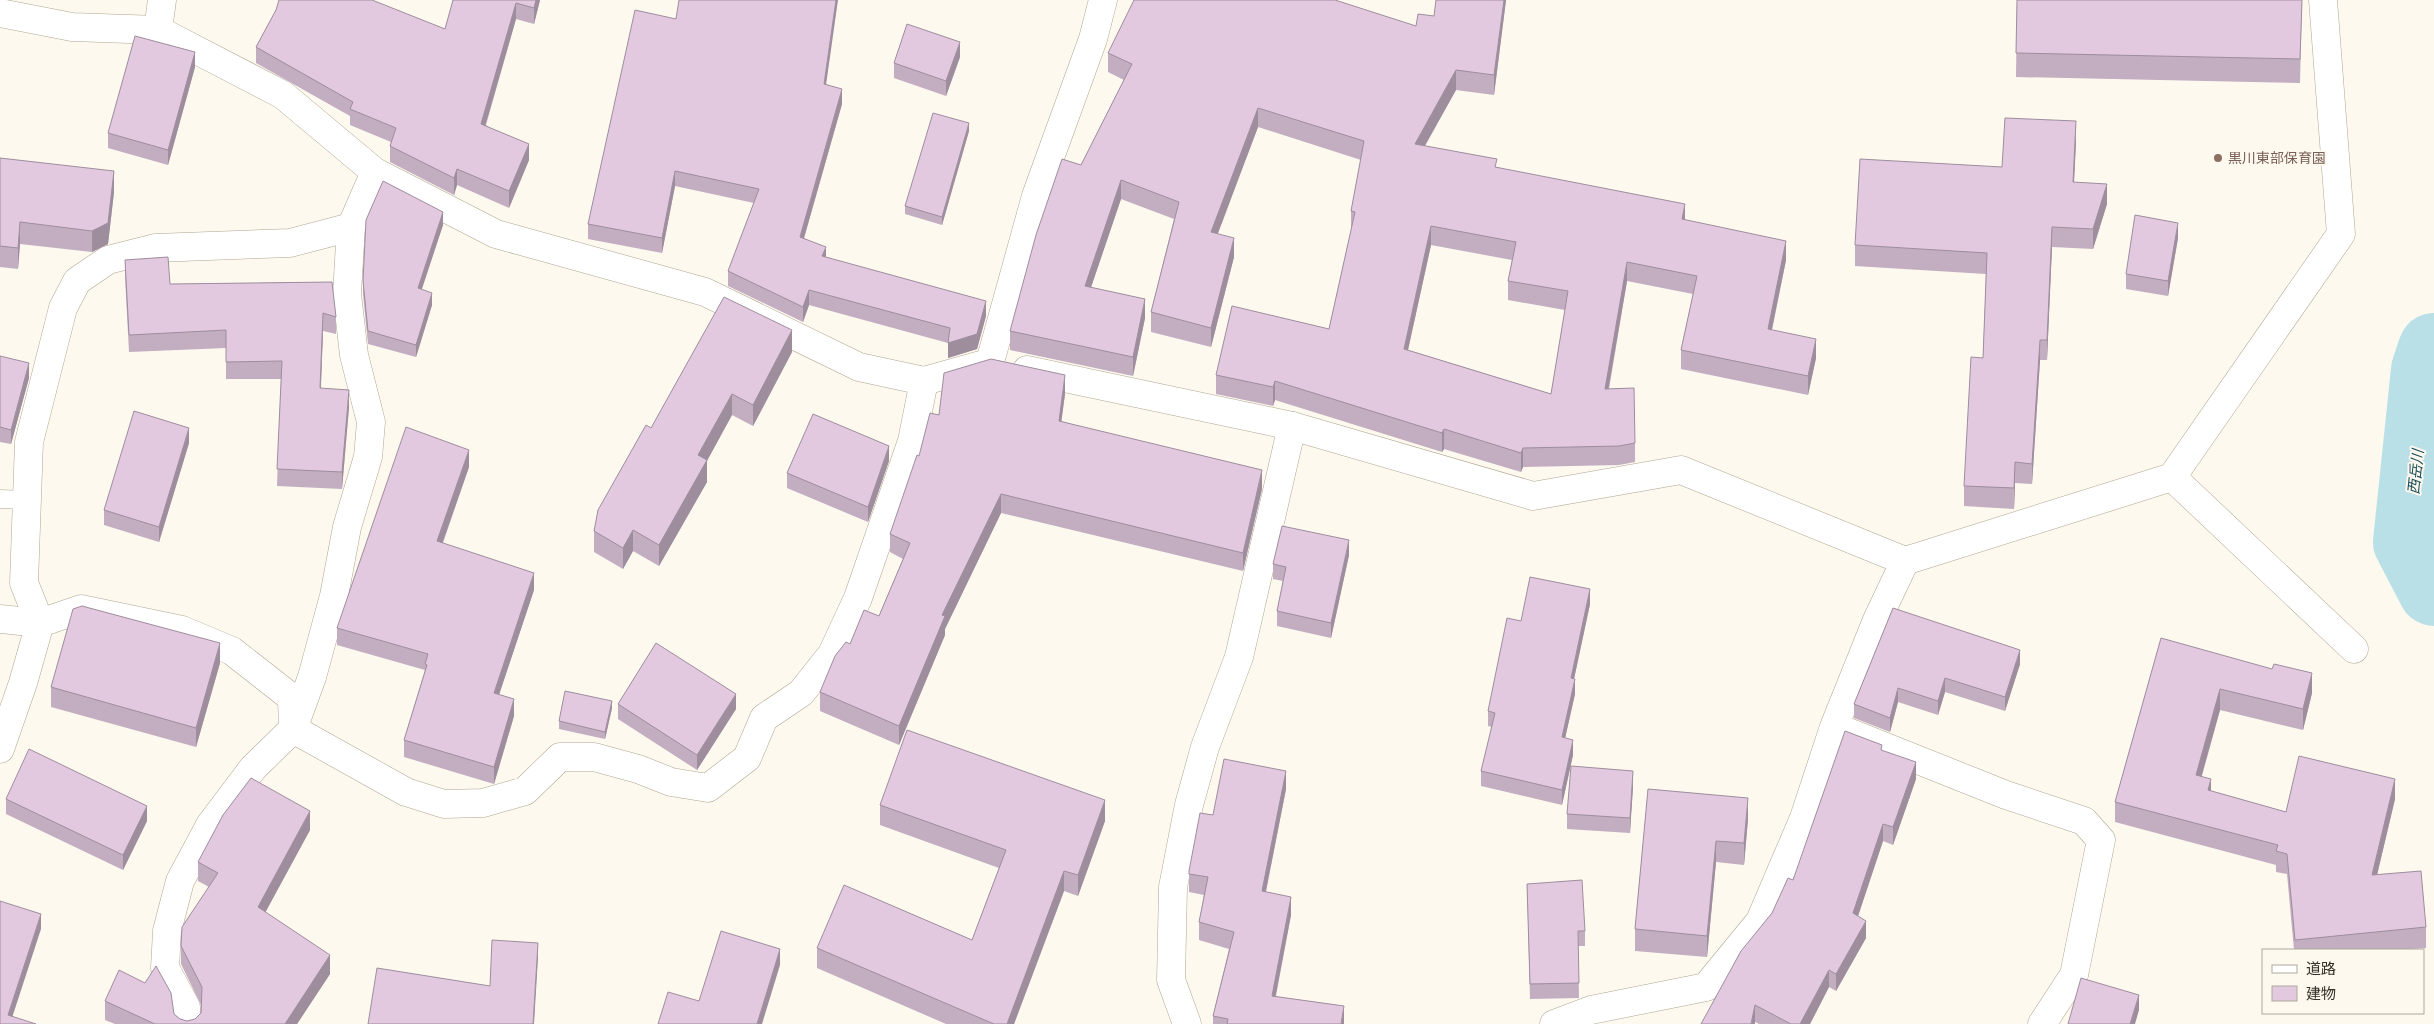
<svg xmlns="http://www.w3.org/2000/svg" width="2434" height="1024" viewBox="0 0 2434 1024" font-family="'Work Sans','Noto Sans JP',sans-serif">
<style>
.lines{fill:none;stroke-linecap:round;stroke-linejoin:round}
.river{stroke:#b9dfe7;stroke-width:72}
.service-casing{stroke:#b1a690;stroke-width:19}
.minor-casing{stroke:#b1a690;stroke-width:29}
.service{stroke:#fff;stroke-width:18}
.minor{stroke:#fff;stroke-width:28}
.wall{fill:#c2adc1;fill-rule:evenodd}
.shaded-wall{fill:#9e8d9d}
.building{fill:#e2c9e0;stroke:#9e8d9d;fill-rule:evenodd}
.education-dot{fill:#8d6e63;stroke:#fdf9ef;stroke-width:2}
.labels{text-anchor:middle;stroke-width:4;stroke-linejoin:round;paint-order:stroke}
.education-label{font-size:14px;fill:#785e54;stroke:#fdf9ef;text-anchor:start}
.water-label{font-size:15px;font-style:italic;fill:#194e58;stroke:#fdf9ef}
</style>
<rect width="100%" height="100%" fill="#fdf9ef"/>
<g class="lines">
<polyline class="river" points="2434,349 2427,370 2409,542 2434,590"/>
<g class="service-casing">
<polyline id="service" points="0,499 27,500"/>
</g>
<g class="minor-casing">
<g id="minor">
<polyline points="0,13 72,27 158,30 283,95 375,172 496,234 705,292 859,367 924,381 981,365"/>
<polyline points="158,30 162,0"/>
<polyline points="351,227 290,243 155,248 108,260 77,281 63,308 29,442 24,583 40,623 81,609 182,630 232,651 292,698 293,729 406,792 444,804 483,803 525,791 560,757 594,757 638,769 671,782 708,788 747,758 764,718 801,693 832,654 858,598 912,441 924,381"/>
<polyline points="990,362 1036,196 1093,39 1103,0"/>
<polyline points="1027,370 1292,426 1533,496 1681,470 1905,561 2172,477 2341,234 2323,0"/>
<polyline points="2172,477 2354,649"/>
<polyline points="0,619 40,623 23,683 0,749"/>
<polyline points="1848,732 2006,795 2084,821 2101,840 2074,975 2042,1024"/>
<polyline points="187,1024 186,1007 165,968 167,931 180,881 210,825 253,768 293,729 312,677 334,596 347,527 368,457 371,422 354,355 347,294 351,227 375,172"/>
<polyline points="1187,1024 1171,980 1173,887 1189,805 1205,747 1239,657 1292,426"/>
<polyline points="1554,1024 1591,1010 1706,987 1760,921 1804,818 1834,727 1877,620 1905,561"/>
</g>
</g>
<use href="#service" class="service"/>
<use href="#minor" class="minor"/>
</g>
<g class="wall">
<polygon points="453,0 540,0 534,24 516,19 486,125 529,160 509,208 457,185 454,195 390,162 390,146 391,142 350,125 350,116 256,63 256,47 276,10 445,29"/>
<path d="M1506,0L1494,95L1456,90L1425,146L1497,167L1685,220L1786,260L1772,330L1816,358L1808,395L1681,369V350L1693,294L1627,281L1609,389L1635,443V462L1619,465L1523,467L1521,472L1444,449L1442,452L1275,400L1273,406L1216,394V375L1329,329L1351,230V211L1361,160L1258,127L1217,234L1234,257L1211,347L1151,332V312L1174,219L1121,199L1091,287L1145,318L1133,376L1010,350V331L1081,165L1124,80L1108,72V53L1416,26L1434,16ZM1431,245L1512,260L1508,281V300L1565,310L1551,394L1408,350Z"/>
<polygon points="2017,0 2302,0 2300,83 2016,77"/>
<polygon points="676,19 826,84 842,104 804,238 826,257 986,316 977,349 948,358 948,343 809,305 803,322 728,286 728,271 754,203 675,186 662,253 588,239 588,224"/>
<polygon points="960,57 946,96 894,78 894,63"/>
<polygon points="195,67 168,165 108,148 108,133"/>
<polygon points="969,131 942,225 905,214 905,206"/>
<polygon points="2076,142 2074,182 2107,204 2093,249 2052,247 2047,360 2040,360 2032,484 2015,483 2014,509 1964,506 1964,486 1983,358 1986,274 1855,266 1855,245 2002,167"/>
<polygon points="0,158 114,192 108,244 92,252 20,244 18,269 0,267"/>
<polygon points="443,225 421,290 432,305 416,357 368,344 363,294 363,281"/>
<polygon points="2178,238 2168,296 2126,289 2126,274"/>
<polygon points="125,260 170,284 332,282 336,317 336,334 323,331 321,388 349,407 342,489 277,486 281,379 226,379 226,348 129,352 125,277"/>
<polygon points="792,352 753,426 732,415 707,460 707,482 659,566 633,551 623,569 594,552 594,531 651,428"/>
<polygon points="0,356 29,378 11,444 0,442"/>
<polygon points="1065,394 1061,421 1262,489 1243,571 1001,513 945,629 945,635 899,745 820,711 820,692 850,644 879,616 903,559 890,552 890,534 919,456 939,415"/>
<polygon points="189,443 159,542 104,525 104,510"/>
<polygon points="889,461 868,522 787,488 787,473"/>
<polygon points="469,467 443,543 534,590 499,694 514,716 494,784 404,757 404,740 425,670 337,645 337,628"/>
<polygon points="1349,555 1331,638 1277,626 1277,611 1283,581 1273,579 1273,564"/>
<polygon points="1590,604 1574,679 1575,694 1565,738 1573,755 1562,805 1481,786 1481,771 1492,727 1488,726 1488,711 1521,621"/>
<polygon points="1893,608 2020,664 2005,711 1945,692 1938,715 1898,702 1890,732 1854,718 1854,704"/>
<polygon points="2161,638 2312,693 2303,730 2220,710 2202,776 2211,791 2286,812 2395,799 2377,875 2426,927 2426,948 2398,950 2294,950 2287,874 2276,872 2276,865 2115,822 2115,802"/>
<polygon points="220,663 196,747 51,707 51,687"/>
<polygon points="618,704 736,709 697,770 618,719"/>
<polygon points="612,708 605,739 559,729 559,721"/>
<polygon points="1882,750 1916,779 1893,845 1883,841 1858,916 1866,938 1836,991 1829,987 1810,1024 1759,1024 1755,1022 1701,1024 1793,880"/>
<polygon points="1633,786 1630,833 1567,829 1567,814"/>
<polygon points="1286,789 1266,892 1291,915 1276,996 1344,1024 1213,1024 1213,1016 1229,949 1199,940 1199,922 1204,895 1189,892 1189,874 1213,815"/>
<polygon points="1648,789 1748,819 1744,865 1716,862 1707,957 1635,951 1635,929"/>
<polygon points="6,799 147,821 123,870 6,814"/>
<polygon points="880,805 1105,821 1078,896 1064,891 1014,1024 946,1024 817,968 817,948 972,940 999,868 880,825"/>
<polygon points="310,830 265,912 330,974 297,1024 115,1024 105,1020 105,1001 174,1014 180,1019 187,1021 195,1019 201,1013 201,1005 181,964 181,946 209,887 198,881 198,862"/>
<polygon points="1527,884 1585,931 1585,946 1578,946 1579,998 1530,999"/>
</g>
<g class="shaded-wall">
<polygon points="536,0 540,0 534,24 534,8"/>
<polygon points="836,0 838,0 824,99 824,84"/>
<polygon points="1504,0 1506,0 1494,95 1494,75"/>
<polygon points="516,3 516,19 481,140 481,124"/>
<polygon points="960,42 960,57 946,96 946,81"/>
<polygon points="195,52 195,67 168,165 168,150"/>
<polygon points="1456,70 1456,90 1415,163 1415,144"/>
<polygon points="842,89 842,104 800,252 800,237"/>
<polygon points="1258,108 1258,127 1211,252 1211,232"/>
<polygon points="2076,121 2076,142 2073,202 2073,182"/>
<polygon points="969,123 969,131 942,225 942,217"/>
<polygon points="529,144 529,160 509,208 509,191"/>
<polygon points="457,169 457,185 454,195 454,178"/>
<polygon points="114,171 114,192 108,244 92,252 92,231"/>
<polygon points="675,171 675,186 662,253 662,238"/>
<polygon points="1121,180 1121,199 1085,305 1085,286"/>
<polygon points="2107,184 2107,204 2093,249 2093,229"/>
<polygon points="1685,204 1685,223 1682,219"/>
<polygon points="443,212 443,225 418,301 418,288"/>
<polygon points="20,222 20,244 18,269 18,248"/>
<polygon points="2178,223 2178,238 2168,296 2168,281"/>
<polygon points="1431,226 1431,245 1404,368 1404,349"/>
<polygon points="2052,227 2052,247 2047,360 2047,340"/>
<polygon points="1234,238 1234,257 1211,347 1211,328"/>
<polygon points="1786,241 1786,260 1768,348 1768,329"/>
<polygon points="826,247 826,262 822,256"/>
<polygon points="1627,262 1627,281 1605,408 1605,389"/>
<polygon points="809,290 809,305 803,322 803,307"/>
<polygon points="432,293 432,305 416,357 416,345"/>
<polygon points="1145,299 1145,318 1133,376 1133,357"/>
<polygon points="986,301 986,316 977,349 948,358 948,343"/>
<polygon points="323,313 323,331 320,406 320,388"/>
<polygon points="792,330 792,352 753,426 753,405"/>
<polygon points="1816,339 1816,358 1808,395 1808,376"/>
<polygon points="2040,340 2040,360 2032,484 2032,464"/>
<polygon points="29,363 29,378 11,444 11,430"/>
<polygon points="1065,375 1065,394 1059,440 1059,421"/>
<polygon points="1275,381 1275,400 1273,406 1273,387"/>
<polygon points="349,390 349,407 342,489 342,472"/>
<polygon points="732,394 732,415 701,472 707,460 707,482 659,566 659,545 698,455"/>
<polygon points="189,428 189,443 159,542 159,527"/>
<polygon points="1444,429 1444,449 1442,452 1442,433"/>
<polygon points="889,446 889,461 868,522 868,507"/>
<polygon points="1523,448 1523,467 1521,472 1521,453"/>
<polygon points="469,450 469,467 437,558 437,541"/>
<polygon points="2015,462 2015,483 2014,509 2014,488"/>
<polygon points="1262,470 1262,489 1243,571 1243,553"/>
<polygon points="1001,494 1001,513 945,629 945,635 899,745 899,726 942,615"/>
<polygon points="633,530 633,551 623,569 623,548"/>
<polygon points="1349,540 1349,555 1331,638 1331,623"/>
<polygon points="534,573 534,590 494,710 494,693"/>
<polygon points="1590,589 1590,604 1571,693 1571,678"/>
<polygon points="220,643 220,663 196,747 196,728"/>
<polygon points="2020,650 2020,664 2005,711 2005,697"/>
<polygon points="2312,673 2312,693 2303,730 2303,709"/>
<polygon points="1945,678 1945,692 1938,715 1938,701"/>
<polygon points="1575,679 1575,694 1562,752 1562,737"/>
<polygon points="1898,688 1898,702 1890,732 1890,718"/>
<polygon points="2220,689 2220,710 2196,795 2196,775"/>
<polygon points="736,694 736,709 697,770 697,755"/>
<polygon points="514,699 514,716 494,784 494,767"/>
<polygon points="612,701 612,708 605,739 605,732"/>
<polygon points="1573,740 1573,755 1562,805 1562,790"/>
<polygon points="1916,762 1916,779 1893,845 1893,827"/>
<polygon points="1286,771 1286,789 1262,910 1262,891"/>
<polygon points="1633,771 1633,786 1630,833 1630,818"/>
<polygon points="2211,779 2211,799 2208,790"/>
<polygon points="2395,779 2395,799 2372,896 2372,875"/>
<polygon points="1748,798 1748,819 1744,865 1744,843"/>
<polygon points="1105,800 1105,821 1078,896 1078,875"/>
<polygon points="147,806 147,821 123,870 123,855"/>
<polygon points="310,811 310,830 258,926 258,907"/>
<polygon points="1883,824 1883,841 1853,931 1853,913"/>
<polygon points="1716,841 1716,862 1707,957 1707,936"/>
<polygon points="1064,871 1064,891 1014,1024 1007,1024"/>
<polygon points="1291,897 1291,915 1272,1014 1272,996"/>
<polygon points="41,914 41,929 10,1024 8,1015"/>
<polygon points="1866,921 1866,938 1836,991 1836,974"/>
<polygon points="538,943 538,958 534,1024 533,1024"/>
<polygon points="780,949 780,965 762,1024 757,1024"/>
<polygon points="330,955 330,974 297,1024 285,1024"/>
<polygon points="1829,970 1829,987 1810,1024 1800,1024"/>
<polygon points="2139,995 2139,1010 2135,1024 2130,1024"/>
<polygon points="1755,1005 1755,1024 1751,1024"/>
<polygon points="1344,1006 1344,1024 1341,1024"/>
</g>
<g class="building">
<polygon points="279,0 372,0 445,29 453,0 536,0 534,8 516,3 481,124 529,144 509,191 457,169 454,178 390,146 396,128 350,109 353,102 256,47 276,10"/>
<polygon points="679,0 836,0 824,84 842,89 800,237 826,247 822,256 986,301 977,334 948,343 950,328 809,290 803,307 728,271 759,189 675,171 662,238 588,224 635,10 676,19"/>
<path d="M1134,0H1335L1416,26L1418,14L1434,16L1436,0H1504L1494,75L1456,70L1415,144L1497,159L1495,167L1685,204L1682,219L1786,241L1768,329L1816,339L1808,376L1681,350L1697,276L1627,262L1605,389L1634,388L1635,443L1619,446L1523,448L1521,453L1444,429L1442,433L1275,381L1273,387L1216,375L1232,306L1329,329L1355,212L1351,211L1364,141L1258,108L1211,232L1234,238L1211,328L1151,312L1179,202L1121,180L1085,286L1145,299L1133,357L1010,331L1036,235L1062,159L1081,165L1132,64L1108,53ZM1431,226L1516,242L1508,281L1568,291L1551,394L1404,349Z"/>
<polygon points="2017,0 2302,0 2300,59 2016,53"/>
<polygon points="907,24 960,42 946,81 894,63"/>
<polygon points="135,36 195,52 168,150 108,133"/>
<polygon points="933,113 969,123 942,217 905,206"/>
<polygon points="2005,118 2076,121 2073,182 2107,184 2093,229 2052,227 2047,340 2040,340 2032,464 2015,462 2014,488 1964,486 1971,357 1983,358 1987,253 1855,245 1860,159 2002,167"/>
<polygon points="0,158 114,171 108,223 92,231 20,222 18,248 0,246"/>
<polygon points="383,181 443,212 418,288 432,293 416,345 368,331 363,281 366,220"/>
<polygon points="2135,215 2178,223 2168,281 2126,274"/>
<polygon points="168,257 170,284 332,282 336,317 323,313 320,388 349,390 342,472 277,469 282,361 226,362 226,330 129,335 125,260"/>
<polygon points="724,297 792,330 753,405 732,394 698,455 707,460 659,545 633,530 623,548 594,531 598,510 646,425 651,428"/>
<polygon points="0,356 29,363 11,430 0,427"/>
<polygon points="991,359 1065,375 1059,421 1262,470 1243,553 1001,494 942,615 945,616 899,726 820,692 835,656 846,642 850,644 864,610 879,616 910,543 890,534 917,455 919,456 930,413 939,415 944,373"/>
<polygon points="134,411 189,428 159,527 104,510"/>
<polygon points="813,414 889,446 868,507 787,473"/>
<polygon points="406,427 469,450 437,541 534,573 494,693 514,699 494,767 404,740 427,665 425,664 428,654 337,628"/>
<polygon points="1282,526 1349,540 1331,623 1277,611 1286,567 1273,564"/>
<polygon points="1530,577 1590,589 1571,678 1575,679 1562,737 1573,740 1562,790 1481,771 1495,713 1488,711 1507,618 1521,621"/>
<polygon points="82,606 220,643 196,728 51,687 73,609"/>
<polygon points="1893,608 2020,650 2005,697 1945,678 1938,701 1898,688 1890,718 1854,704"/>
<polygon points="2161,638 2272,669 2274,664 2312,673 2303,709 2220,689 2196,775 2211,779 2208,790 2286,812 2299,756 2395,779 2372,875 2421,871 2426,927 2295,940 2287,854 2276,851 2278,845 2115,802"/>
<polygon points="656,643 736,694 697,755 618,704"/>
<polygon points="565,691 612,701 605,732 559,721"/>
<polygon points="907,730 1105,800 1078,875 1064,871 1007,1024 994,1024 817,948 844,885 972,940 1006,850 880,805"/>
<polygon points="1845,731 1882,745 1881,750 1916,762 1893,827 1883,824 1853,913 1866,921 1836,974 1829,970 1800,1024 1791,1024 1755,1005 1751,1024 1701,1024 1741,951 1772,913 1788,878 1793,880"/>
<polygon points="29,749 147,806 123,855 6,799"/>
<polygon points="1224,759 1286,771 1262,891 1291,897 1272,996 1344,1006 1341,1024 1227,1024 1228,1019 1213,1016 1234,932 1199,922 1208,877 1189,874 1189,871 1200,813 1213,815"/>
<polygon points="1571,766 1633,771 1630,818 1567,814"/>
<polygon points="251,778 310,811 258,907 330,955 285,1024 155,1024 105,1001 119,970 145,983 156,966 171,993 174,1014 180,1019 187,1021 195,1019 201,1013 202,987 181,946 182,927 218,873 198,862 223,815"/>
<polygon points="1648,789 1748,798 1744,843 1716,841 1707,936 1635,929"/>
<polygon points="1582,880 1585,931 1578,931 1579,983 1530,984 1527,884"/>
<polygon points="0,901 41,914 8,1015 36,1024 0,1024"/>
<polygon points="721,931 780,949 757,1024 658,1024 668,992 699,1001"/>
<polygon points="492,940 538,943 533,1024 368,1024 377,968 490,986"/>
<polygon points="2081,978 2139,995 2130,1024 2068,1024"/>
</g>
<circle class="education-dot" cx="2218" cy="158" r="5"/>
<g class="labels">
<g class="education-label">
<text x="2228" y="163">黒川東部保育園</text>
</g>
<g class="water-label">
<text transform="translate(2416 472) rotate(-84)" y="5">西岳川</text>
</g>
</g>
<rect x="2262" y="949" width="162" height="65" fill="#fdf9ef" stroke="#ada99f"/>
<rect x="2272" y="965" width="25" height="8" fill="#ffffff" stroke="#ada99f"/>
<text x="2306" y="974" font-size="15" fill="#363128">道路</text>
<rect x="2272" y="986" width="25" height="15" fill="#e2c9e0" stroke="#ada99f"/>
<text x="2306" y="999" font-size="15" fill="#363128">建物</text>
</svg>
